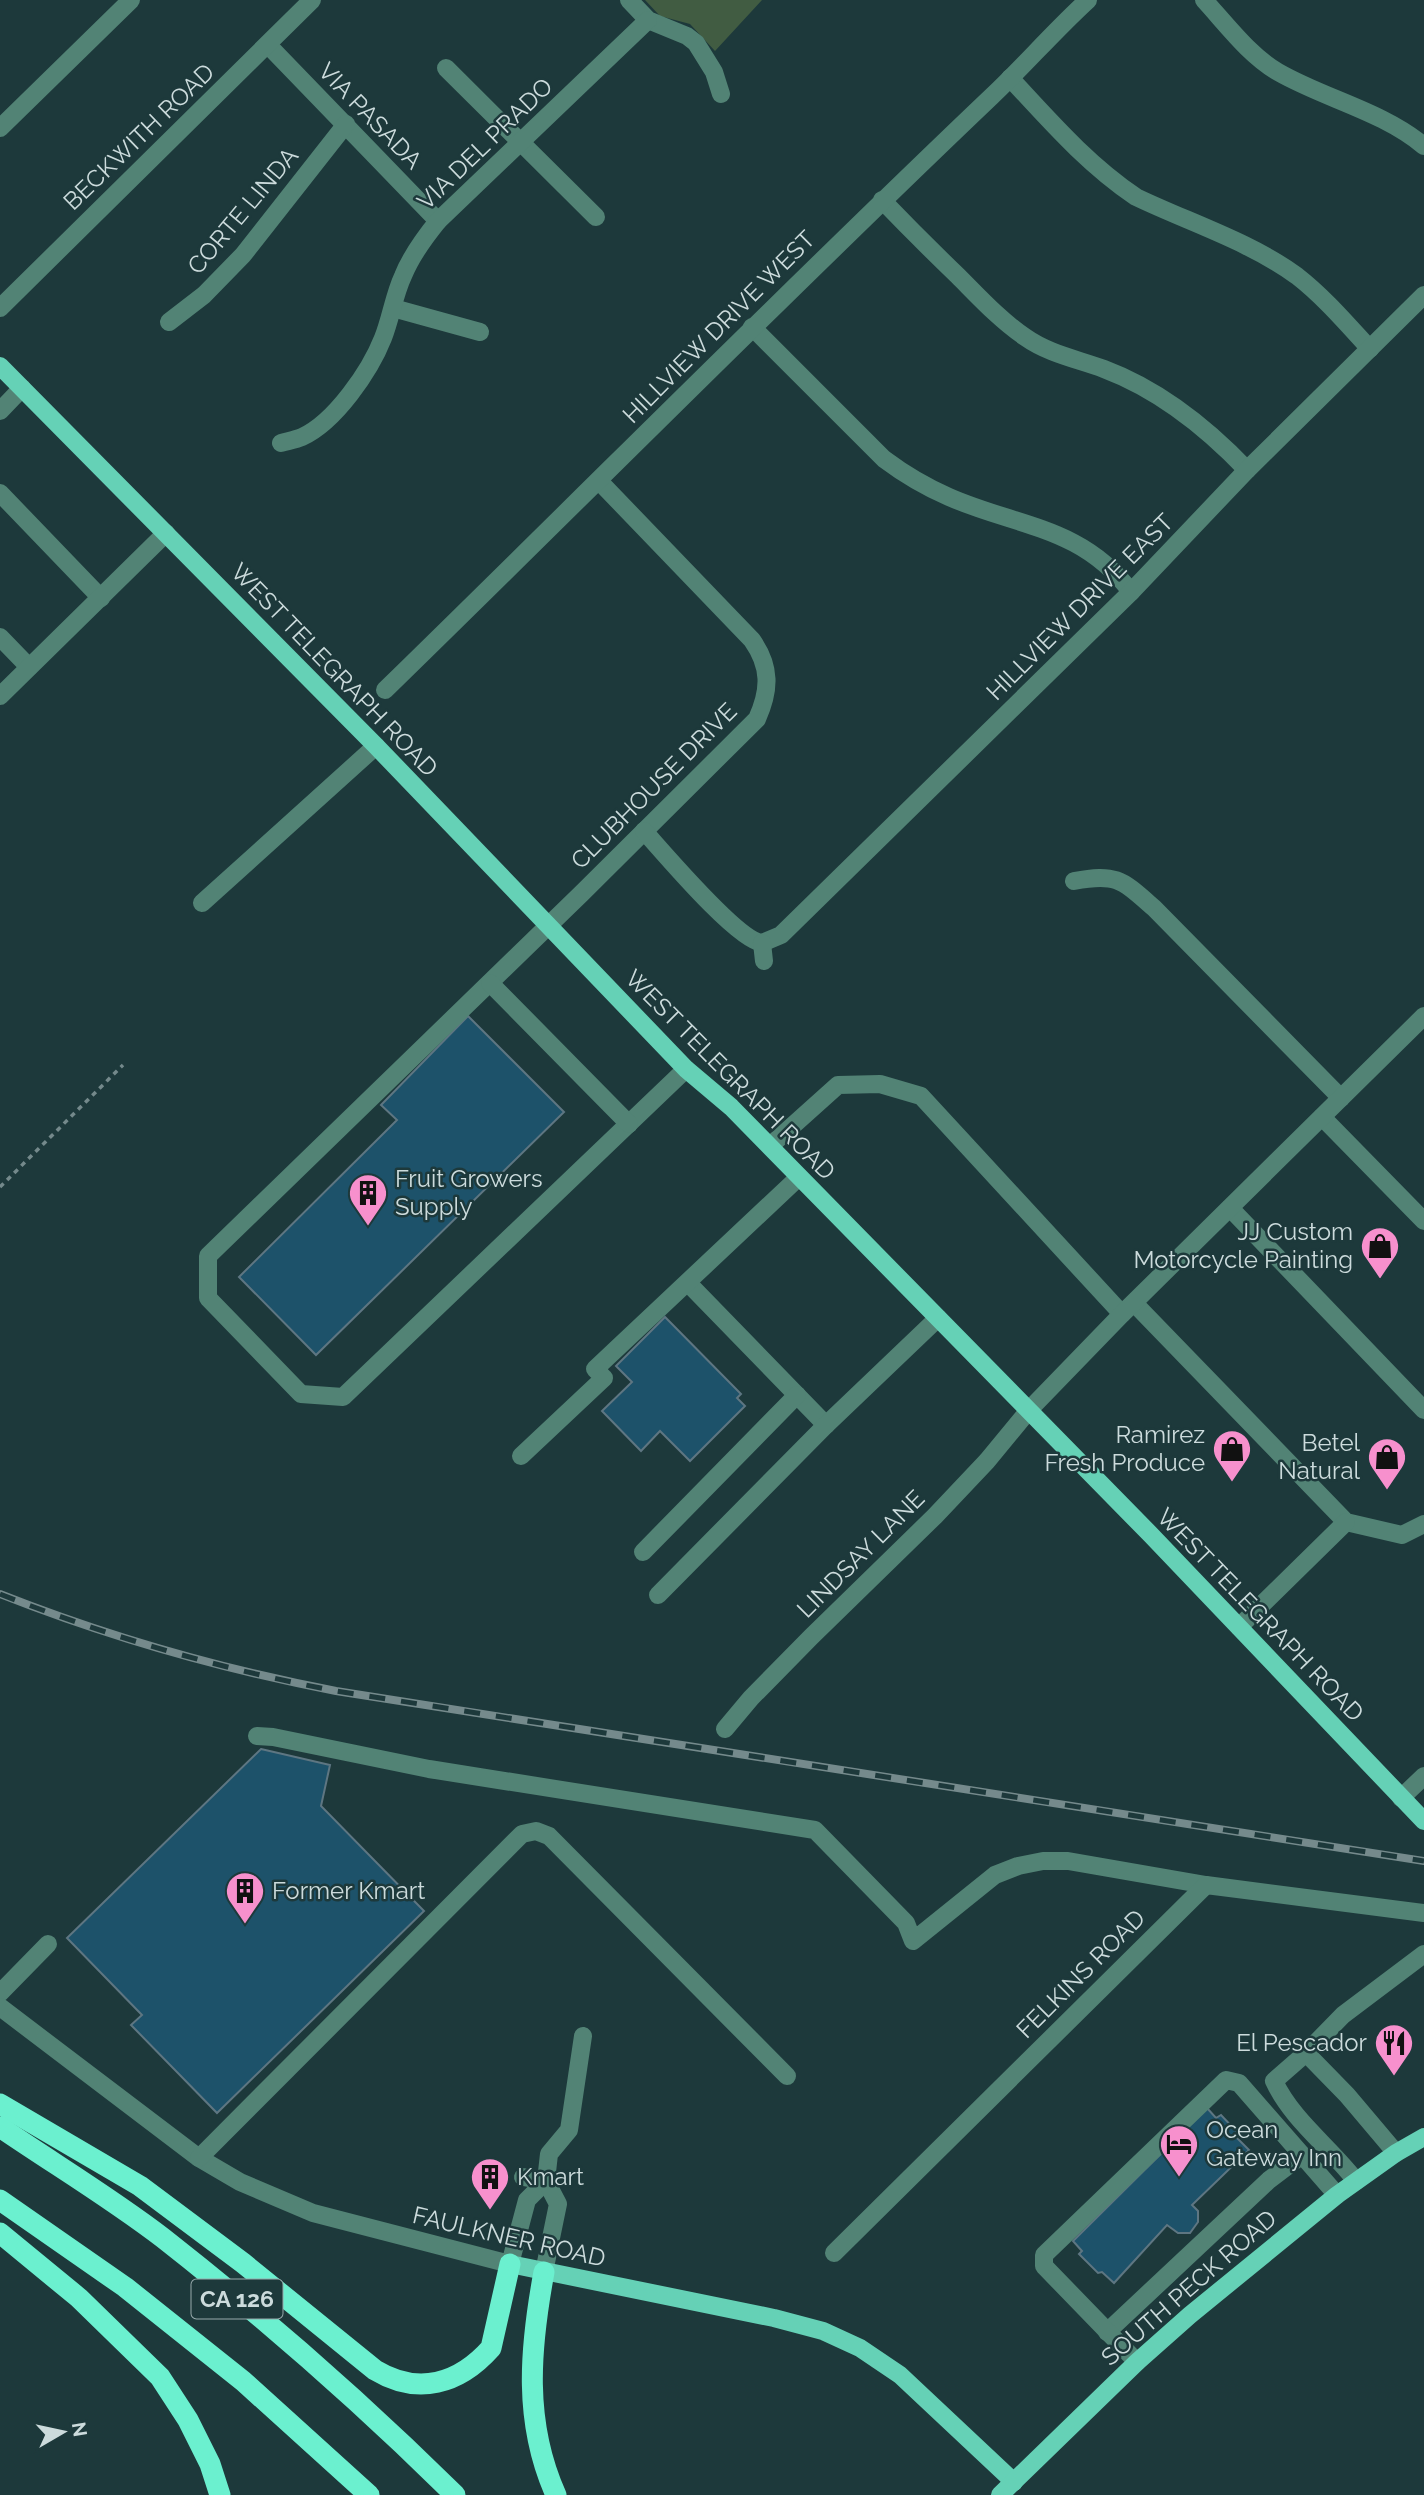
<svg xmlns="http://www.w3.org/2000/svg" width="1424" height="2495" viewBox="0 0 1424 2495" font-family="Raleway,sans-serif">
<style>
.green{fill:#415c42}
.building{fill:#1d526a;stroke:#5e7682;stroke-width:2}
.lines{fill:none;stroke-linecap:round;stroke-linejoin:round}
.path{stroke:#74898b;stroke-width:3.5;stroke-dasharray:5 5;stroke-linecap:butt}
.minor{stroke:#528375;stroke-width:18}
.major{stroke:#65d1b6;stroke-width:18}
.highway{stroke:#6bf0cf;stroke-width:21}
.rail-casing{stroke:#758a8c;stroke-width:8}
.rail{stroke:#1d393b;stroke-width:5;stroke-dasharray:16;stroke-linecap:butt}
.labels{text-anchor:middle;stroke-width:5;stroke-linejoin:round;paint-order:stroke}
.shield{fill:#1d393b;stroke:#98aaac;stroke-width:2}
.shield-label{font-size:23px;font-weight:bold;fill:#ccdbdc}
.street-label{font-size:24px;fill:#ccdbdc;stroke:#1d393b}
.poi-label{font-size:24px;fill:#ccdbdc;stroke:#1d393b;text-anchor:start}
</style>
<rect width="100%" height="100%" fill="#1d393b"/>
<polygon class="green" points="645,0 762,0 715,51 690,24 660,16"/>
<g class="building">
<polygon points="468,1016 564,1112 316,1355 239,1277 397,1120 381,1105"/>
<polygon points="665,1317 741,1394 737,1398 745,1406 690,1461 660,1431 641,1451 602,1411 632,1382 616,1366"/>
<polygon points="261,1749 330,1765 321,1806 424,1911 217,2113 131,2025 142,2015 67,1938"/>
<polygon points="1207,2108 1216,2118 1221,2115 1239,2134 1236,2137 1249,2150 1192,2205 1198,2211 1198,2222 1190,2233 1178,2233 1167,2225 1114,2283 1102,2272 1098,2273 1079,2254 1082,2251 1073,2241"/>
</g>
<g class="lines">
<polyline class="path" points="0,1187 123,1065"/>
<g class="minor">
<polyline points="629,0 648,20 687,36 696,43 714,72 721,94"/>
<path d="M1204,0C1227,25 1249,55 1278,72C1325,99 1382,111 1424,146"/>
<polyline points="268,45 438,221"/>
<polyline points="446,68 596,217"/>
<path d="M1010,78C1050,121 1087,164 1136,197C1188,222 1251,242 1297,276C1324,297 1347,324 1370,349"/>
<polyline points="0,128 131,0"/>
<path d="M882,200C907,226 932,251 958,276C979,297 1000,320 1025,337C1049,354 1077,359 1104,369C1160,390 1207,428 1247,470"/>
<polyline points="0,308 312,0"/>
<polyline points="393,308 480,332"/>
<polyline points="169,322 204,295 243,255 346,124"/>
<path d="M752,327L884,459C904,474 926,487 949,497C1017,527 1082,526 1131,592"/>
<polyline points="0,411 22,388"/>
<path d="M281,443C287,441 295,440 302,437C335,422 370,371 383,338C391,318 394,295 403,276C411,256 425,237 438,221L648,20"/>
<path d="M599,481L752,640C771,667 770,690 757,719L581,894L208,1256V1298L301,1394L343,1397L686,1069"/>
<polyline points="0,493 101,598"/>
<polyline points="0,637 29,667"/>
<path d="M385,690C587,493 786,292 991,97C1024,66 1054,31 1088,0"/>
<polyline points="0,696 166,533"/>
<path d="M644,831C664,853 737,940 762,943"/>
<path d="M1074,881C1117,873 1122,880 1154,908L1341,1098"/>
<polyline points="202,903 376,746"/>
<polyline points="762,943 781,935 1131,592 1247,470 1424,295"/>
<polyline points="762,943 764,961"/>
<polyline points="490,983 629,1124"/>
<polyline points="1322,1117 1424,1221"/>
<polyline points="770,1146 838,1085 880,1084 921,1096 1122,1314"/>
<polyline points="1230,1208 1424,1410"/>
<polyline points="688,1283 826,1425"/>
<polyline points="1134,1303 1346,1522 1402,1535 1424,1524"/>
<polyline points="521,1456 604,1378 595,1369 799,1177"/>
<polyline points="643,1552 797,1395"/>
<polyline points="658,1595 826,1425 938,1318"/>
<polyline points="1239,1627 1346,1522"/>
<polyline points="725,1729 751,1698 811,1637 935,1516 987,1461 1029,1410 1122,1314 1424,1016"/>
<polyline points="257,1736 273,1737 429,1769 815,1830 906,1923 913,1941 995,1875 1018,1866 1043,1861 1068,1861 1206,1885"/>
<polyline points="1401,1798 1424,1776"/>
<polyline points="0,1993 48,1944"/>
<polyline points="0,2007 199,2158 240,2182 313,2213 510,2264 527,2200 546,2181"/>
<polyline points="1306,2053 1347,2095 1396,2153"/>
<polyline points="199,2158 522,1834 536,1831 549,1836 787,2076"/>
<polyline points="523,2177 546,2181"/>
<path d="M1356,2181C1330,2147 1292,2120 1274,2081L1306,2053L1343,2015L1424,1954"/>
<polyline points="834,2253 1206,1885 1424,1913"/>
<polyline points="544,2272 558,2204 546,2181 549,2154 569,2130 583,2036"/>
<polyline points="1107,2332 1269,2180 1302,2155"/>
<polyline points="1137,2362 1044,2266 1044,2255 1226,2080 1239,2083 1337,2195"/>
</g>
<g class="major">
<polyline points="0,366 376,746 686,1069 731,1107 1151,1535 1424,1821"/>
<polyline points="510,2264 774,2318 823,2331 860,2348 900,2375 1014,2482"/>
<polyline points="1000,2495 1137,2362 1190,2315 1337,2195 1396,2153 1424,2137"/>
</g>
<g class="highway">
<path d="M0,2104L140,2186L243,2263L375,2370C418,2396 459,2384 491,2348L510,2264"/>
<path d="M0,2127C54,2164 111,2198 163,2238C265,2318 363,2404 455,2495"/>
<polyline points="0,2200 125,2287 243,2381 369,2495"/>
<polyline points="0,2233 79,2298 160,2377 188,2420 210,2464 220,2495"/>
<path d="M544,2272C530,2348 523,2422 556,2495"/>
</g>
<g class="rail-casing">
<path id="rail" d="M0,1594C109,1637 221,1669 336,1691L1424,1861"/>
</g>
<use href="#rail" class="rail"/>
</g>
<defs>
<g id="building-pin" transform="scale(2.0125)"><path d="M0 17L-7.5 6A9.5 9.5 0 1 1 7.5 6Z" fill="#f790cd" stroke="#1d393b"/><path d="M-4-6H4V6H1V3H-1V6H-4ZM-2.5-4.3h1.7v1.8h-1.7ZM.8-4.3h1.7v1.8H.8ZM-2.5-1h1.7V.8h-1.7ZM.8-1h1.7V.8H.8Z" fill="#111"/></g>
<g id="shop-pin" transform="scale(2.0125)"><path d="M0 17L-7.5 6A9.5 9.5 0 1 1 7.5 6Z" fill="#f790cd" stroke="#1d393b"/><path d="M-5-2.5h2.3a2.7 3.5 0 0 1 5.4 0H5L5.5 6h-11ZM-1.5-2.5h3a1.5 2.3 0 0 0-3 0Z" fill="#111"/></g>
<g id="restaurant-pin" transform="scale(2.0125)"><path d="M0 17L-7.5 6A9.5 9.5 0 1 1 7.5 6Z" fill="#f790cd" stroke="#1d393b"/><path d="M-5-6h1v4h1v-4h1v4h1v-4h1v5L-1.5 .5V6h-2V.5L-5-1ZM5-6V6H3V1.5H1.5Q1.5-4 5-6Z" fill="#111"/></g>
<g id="hotel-pin" transform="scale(2.0125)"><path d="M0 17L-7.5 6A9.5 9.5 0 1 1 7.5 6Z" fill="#f790cd" stroke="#1d393b"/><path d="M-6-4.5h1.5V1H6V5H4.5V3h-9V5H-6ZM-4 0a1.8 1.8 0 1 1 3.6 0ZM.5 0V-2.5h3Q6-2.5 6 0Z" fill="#111"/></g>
</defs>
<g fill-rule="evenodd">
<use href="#building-pin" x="368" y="1193"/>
<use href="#shop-pin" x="1380" y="1246"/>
<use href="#shop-pin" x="1232" y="1449"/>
<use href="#shop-pin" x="1387" y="1457"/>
<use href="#building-pin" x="245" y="1891"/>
<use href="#restaurant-pin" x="1394" y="2043"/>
<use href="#hotel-pin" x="1179" y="2144"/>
<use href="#building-pin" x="490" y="2177"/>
</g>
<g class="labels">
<rect class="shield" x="191.5" y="2279.5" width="91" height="39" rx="5"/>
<g class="shield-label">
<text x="237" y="2307">CA 126</text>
</g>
<g class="street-label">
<text transform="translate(370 116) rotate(46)" y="8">VIA PASADA</text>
<text transform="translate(139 137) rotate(-44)" y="8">BECKWITH ROAD</text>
<text transform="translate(485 144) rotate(-44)" y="8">VIA DEL PRADO</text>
<text transform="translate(243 211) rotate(-50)" y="8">CORTE LINDA</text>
<text transform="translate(719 327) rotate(-45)" y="8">HILLVIEW DRIVE WEST</text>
<text transform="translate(1080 607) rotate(-45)" y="8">HILLVIEW DRIVE EAST</text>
<text transform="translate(334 670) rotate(46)" y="8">WEST TELEGRAPH ROAD</text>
<text transform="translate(654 786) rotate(-45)" y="8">CLUBHOUSE DRIVE</text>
<text transform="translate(730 1075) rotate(45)" y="8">WEST TELEGRAPH ROAD</text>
<text transform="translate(861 1554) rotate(-45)" y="8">LINDSAY LANE</text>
<text transform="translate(1260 1615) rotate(46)" y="8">WEST TELEGRAPH ROAD</text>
<text transform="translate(1081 1974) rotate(-45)" y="8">FELKINS ROAD</text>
<text transform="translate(509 2237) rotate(13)" y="8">FAULKNER ROAD</text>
<text transform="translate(1189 2288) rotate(-41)" y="8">SOUTH PECK ROAD</text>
</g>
<g class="poi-label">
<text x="395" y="1187">Fruit Growers<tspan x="395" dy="28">Supply</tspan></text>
<text x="1353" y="1240" text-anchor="end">JJ Custom<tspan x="1353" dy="28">Motorcycle Painting</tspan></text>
<text x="1205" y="1443" text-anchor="end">Ramirez<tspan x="1205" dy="28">Fresh Produce</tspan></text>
<text x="1360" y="1451" text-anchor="end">Betel<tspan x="1360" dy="28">Natural</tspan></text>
<text x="272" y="1899">Former Kmart</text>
<text x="1367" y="2051" text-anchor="end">El Pescador</text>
<text x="1206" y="2138">Ocean<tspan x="1206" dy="28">Gateway Inn</tspan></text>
<text x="517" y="2185">Kmart</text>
</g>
</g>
<g transform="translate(63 2432) rotate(81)" stroke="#1d393b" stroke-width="5" paint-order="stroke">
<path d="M0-5L12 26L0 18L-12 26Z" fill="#ccdbdc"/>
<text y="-10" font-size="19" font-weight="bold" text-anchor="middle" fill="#ccdbdc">N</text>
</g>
</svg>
